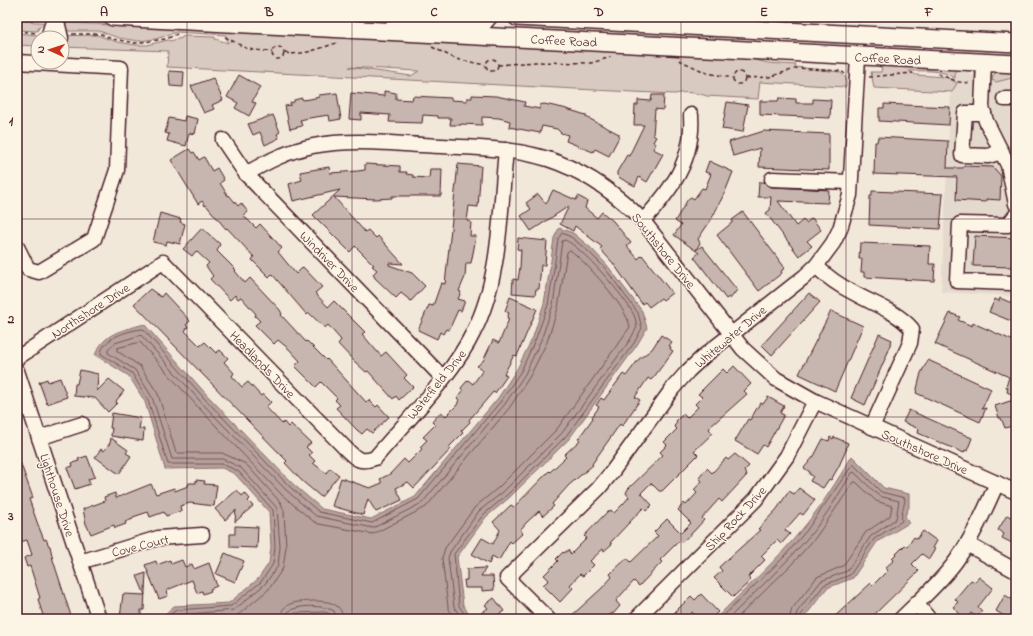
<svg xmlns="http://www.w3.org/2000/svg" width="1033" height="636" viewBox="0 0 1033 636" font-family="'Indie Flower',sans-serif">
<style>
.built{fill:#e4d9cd}
.green{fill:#d8cac0;stroke:#917476;fill-rule:evenodd}
.water{fill:#b6a19c;stroke:#8b6d6f}
.lines{fill:none;stroke-linecap:round;stroke-linejoin:round}
.shore{stroke:#755358;stroke-width:1}
.building{fill:#c7b6af;stroke:#4a1f2b}
.minor-casing{stroke:#4a1f2b;stroke-width:17}
.major-casing{stroke:#4a1f2b;stroke-width:20}
.path{stroke:#4a1f2b;stroke-width:1.5;stroke-dasharray:4 3;stroke-linecap:butt}
.minor{stroke:#fcf5e5;stroke-width:14}
.major{stroke:#fcf5e5;stroke-width:17}
.grid{fill:none;stroke:#4a1f2b;stroke-width:1;stroke-opacity:0.55}
.labels{text-anchor:middle;stroke-width:3;stroke-linejoin:round;paint-order:stroke}
.street-label{font-size:13px;fill:#4a1f2b;stroke:#fcf5e5}
.neatline{fill:none;stroke:#4a1f2b;stroke-width:1.5}
.grid-label{font-size:13px;text-anchor:middle;font-weight:bold;fill:#4a1f2b}
</style>
<rect width="100%" height="100%" fill="#f1e8da"/>
<filter id="ink" filterUnits="userSpaceOnUse"><feTurbulence type="fractalNoise" baseFrequency=".025" numOctaves="2"/><feDisplacementMap in="SourceGraphic" scale="8" xChannelSelector="R" yChannelSelector="G"/><feConvolveMatrix kernelMatrix="1 2 1 2 8 2 1 2 1" color-interpolation-filters="sRGB"/></filter>
<g filter="url(#ink)">
<polygon class="built" points="952,71 968,72 973,76 996,78 1016,74 1016,296 941,292"/>
<g class="green">
<path d="M17,21L229,30L743,57L768,63L796,65L795,67L840,72L846,78V87L760,82L758,99L707,96C697,93 686,91 675,94L613,91L167,67L168,51L62,47V38L54,36L97,35L117,42L136,45H147L168,40L170,41L182,38L183,36L215,37V39L228,43L226,35L176,32L156,39L138,41L119,38L99,31H55L47,24L40,26L37,31L18,30ZM349,67L418,71H419L411,76Z"/>
<polygon points="17,33 37,35 38,46 17,45"/>
<path d="M879,64L973,70L976,73L977,79L975,80V73L973,71L958,70L955,73V78C941,69 925,71 909,71L916,75L946,77L957,83L952,92L874,88L871,72H881L882,67H879Z"/>
<polygon points="999,71 1016,72 1016,77 996,82 992,80 993,75"/>
</g>
<g class="water">
<path d="M559,228L573,233L591,248L607,265L642,311L647,328L637,345L569,439L509,498L486,517L457,557L463,605L472,619H334C322,615 303,614 292,619H168L166,613L174,606L229,603L258,579L269,563L271,547L269,512L235,474L222,468L165,469L145,402L129,376L95,355C105,332 121,331 144,324L207,395L293,484L322,509L371,519L415,497L498,398L517,369L533,337L544,303L550,268L554,238Z"/>
<path d="M852,456L884,488L909,494V507L905,516L909,523L877,542L853,578L827,588L803,619H715C745,589 777,560 804,527C822,505 837,481 852,456Z"/>
</g>
<g class="lines">
<g class="shore">
<path d="M171,619V614L176,610L231,606L261,582L273,564L275,547L273,510L238,471L222,464H168L148,400L132,373L101,354C102,338 129,330 143,329L204,398L290,487L319,512L372,523L418,499L501,401L521,371L536,338L548,305L554,269L558,239L562,233L571,237L588,251L604,267L638,313L642,328L634,343L566,436L507,495L483,515L454,554L459,606L468,619"/>
<path d="M176,619L178,615L234,610L265,584L278,566L280,547L277,508L241,468L223,459H172L152,397L135,370L108,353V349L115,343L141,335L200,401L286,490L316,516L373,528L422,503L505,404L525,374L541,340L553,305L562,241L565,240C582,247 626,298 634,315C636,319 636,324 637,327L630,340L562,433L503,492L479,511L450,552L448,558L454,607L462,619"/>
<path d="M218,619L233,617L238,615L269,589L283,568L286,547L284,511L281,503L246,464L222,453H176L158,394L140,366L117,351V348L140,342L196,405L282,495L313,521L319,524L373,534L426,507L510,407L530,376L547,342L558,308L567,252L570,250C586,262 627,307 630,327L557,429L499,487L475,507L445,548L442,558L448,607L454,619"/>
<path d="M280,619C281,601 298,602 312,601C325,601 342,601 343,619"/>
<path d="M286,619L288,612C297,604 324,605 334,611L337,619"/>
<polyline points="291,619 292,615 296,613 325,612 330,614 332,619"/>
<path d="M720,619L784,557L807,530L853,464L881,492L905,498C905,506 900,513 902,521L874,539L850,575L824,585L801,615L800,619"/>
<path d="M728,619C756,591 786,564 811,534C827,515 839,493 852,473L854,472L879,496L899,501L896,519L871,536L847,571L821,581L797,612L795,619"/>
<polyline points="736,619 792,564 816,537 854,482 856,482 876,501 892,506 890,516 866,532 843,566 817,577 792,609 789,619"/>
</g>
</g>
<g class="building">
<polygon points="169,71 184,72 183,87 170,86"/>
<polygon points="239,75 260,87 252,102 256,103 249,116 235,108 238,103 227,97"/>
<polygon points="213,78 223,100 212,105 214,109 204,113 191,86"/>
<polygon points="384,91 396,93 396,99 412,100 413,96 451,98 451,100 467,101 467,98 472,98 472,95 496,96 525,102 524,106 540,109 540,105 544,104 563,108 586,115 586,117 619,134 619,137 609,156 595,149 593,152 566,141 568,135 561,133 557,129 542,126 540,133 509,127 510,121 499,118 482,117 482,125 461,124 461,125 450,125 451,118 438,118 438,116 423,115 422,123 389,122 390,115 361,113 361,120 349,119 351,93 384,96"/>
<polygon points="337,93 341,119 330,121 329,115 309,118 300,120 302,126 290,129 285,106 291,105 290,103 294,102 294,100 302,98 303,100 310,99 319,97 319,95"/>
<polygon points="652,95 664,95 663,110 655,109 653,135 656,137 653,142 656,143 653,149 663,154 647,182 639,177 635,186 620,178 617,175 617,172 627,155 629,156 644,125 634,125 635,105 638,105 638,100 651,101"/>
<polygon points="779,98 796,99 796,103 813,103 813,99 831,100 830,118 760,115 760,101 778,101"/>
<polygon points="727,102 748,105 743,132 722,129"/>
<polygon points="884,104 950,107 949,125 879,121 879,108 884,108"/>
<polygon points="273,115 280,132 277,134 279,138 265,145 260,132 253,135 248,124"/>
<polygon points="185,116 198,119 195,134 189,133 186,146 167,141 169,134 165,133 169,118 184,121"/>
<polygon points="764,131 829,134 829,170 759,167 760,148 733,156 729,142"/>
<polygon points="878,137 948,141 947,168 963,168 964,166 993,167 1001,176 1000,200 986,199 986,202 956,200 957,177 874,174 875,142 877,142"/>
<polygon points="189,149 192,153 194,152 199,160 204,157 212,171 217,168 224,180 220,183 228,196 229,195 238,206 241,203 248,212 243,215 256,228 260,224 282,248 278,252 296,274 303,267 322,287 315,293 328,307 334,301 365,332 362,334 381,356 386,352 407,375 404,378 413,387 399,400 396,396 393,399 368,371 366,372 354,361 338,344 341,340 328,325 325,328 309,313 307,315 272,274 269,277 252,260 254,257 227,228 226,229 206,205 205,206 202,201 198,204 171,160"/>
<polygon points="709,161 733,172 725,192 711,220 698,239 700,243 696,250 702,246 737,290 730,299 729,297 726,299 694,257 699,253 674,235 681,225 675,221 688,199 691,197 694,199 702,188 705,189 711,174 705,172"/>
<polygon points="365,164 400,166 400,172 407,172 406,174 413,175 413,177 429,178 430,169 442,169 441,196 392,196 392,198 376,199 334,197 365,232 368,230 376,238 378,236 403,264 389,263 389,265 412,273 425,286 411,301 401,293 396,298 375,278 373,274 377,270 372,266 374,265 355,246 350,252 313,215 340,190 293,201 289,184 302,180 300,172 329,167 330,173 358,171 365,170"/>
<polygon points="458,164 481,166 478,207 469,206 467,221 471,222 470,236 476,236 474,248 471,263 466,263 465,277 459,291 461,292 458,299 465,301 461,311 458,310 449,330 446,329 443,334 440,332 437,339 418,330 429,305 433,306 441,283 445,284"/>
<polygon points="759,182 764,182 772,187 829,190 828,203 778,201 796,226 803,220 806,223 812,218 821,230 807,241 812,246 799,256 766,213 770,210 771,197 758,197"/>
<polygon points="553,190 576,200 578,196 587,201 585,208 597,218 602,212 613,221 631,243 627,246 638,259 642,255 672,293 663,300 661,298 649,307 645,302 642,304 613,263 600,249 602,247 575,226 573,231 560,224 569,206 531,231 521,216 531,209 526,203 538,194 546,204"/>
<polygon points="872,191 943,194 940,229 869,225 870,196 872,196"/>
<polygon points="743,212 785,268 781,271 782,273 759,291 717,235 733,222 732,220"/>
<polygon points="160,213 181,219 180,222 185,224 180,244 167,241 166,245 153,242"/>
<polygon points="202,228 220,244 217,251 236,270 235,271 245,283 250,278 280,310 282,314 281,315 306,342 307,341 326,360 327,359 366,402 369,400 376,407 378,405 389,417 372,433 367,429 362,434 357,430 336,408 340,405 335,400 337,398 321,382 316,387 295,366 300,361 289,349 278,340 274,344 255,325 260,321 255,316 256,314 241,297 238,299 235,295 230,300 210,279 213,276 206,266 209,263 196,251 192,256 183,249"/>
<polygon points="975,236 1015,238 1014,267 973,266"/>
<polygon points="518,238 547,241 545,265 541,265 539,289 536,289 535,295 512,293 513,279 518,280 520,267 521,250 517,249"/>
<polygon points="860,243 930,246 929,264 935,264 934,281 864,277 864,272 861,272 862,259 859,259"/>
<polygon points="150,289 161,297 164,293 190,321 186,325 188,327 185,331 200,346 205,342 216,353 220,350 228,358 224,362 234,373 232,376 242,387 248,382 261,396 263,394 271,402 266,407 282,424 284,422 288,427 291,424 293,426 311,443 306,447 312,453 309,455 315,461 313,463 326,473 330,468 339,475 321,497 302,481 285,463 287,461 134,304"/>
<polygon points="809,293 820,302 772,355 762,345"/>
<polygon points="510,297 537,309 517,356 514,355 504,374 507,376 495,393 493,392 469,420 470,422 461,431 463,433 449,447 451,449 414,488 408,482 396,488 402,500 376,512 368,499 363,515 332,506 341,478 370,488 382,483 380,479 390,474 404,459 408,463 422,449 420,447 427,440 423,437 435,425 432,422 441,412 446,416 457,405 459,400 457,398 463,391 461,388 468,380 473,384 483,370 477,366 483,361 493,340 499,343 509,319 507,318 509,313 505,311"/>
<polygon points="1000,298 1016,305 1016,323 989,312 995,299 999,301"/>
<polygon points="831,311 863,326 835,391 799,374"/>
<polygon points="950,313 960,317 958,320 972,326 973,323 1016,342 1016,396 1007,392 1008,388 1006,387 1009,377 935,344"/>
<polygon points="879,334 892,340 887,352 888,352 865,405 851,398"/>
<polygon points="661,335 672,342 669,346 671,347 670,349 673,351 654,377 651,380 648,378 635,397 640,400 622,426 620,424 592,464 593,465 569,485 552,504 554,506 543,516 539,511 527,522 520,530 523,533 512,543 510,541 499,560 492,556 489,564 472,554 482,538 493,544 500,530 493,522 511,505 514,507 549,471 550,472 566,457 564,455 580,440 578,439 593,418 592,417 599,407 596,405 601,398 604,400 623,374 626,376 639,359 652,349"/>
<polygon points="928,360 991,389 982,409 986,408 980,422 916,393 921,373"/>
<polygon points="734,366 751,384 744,391 747,394 711,426 709,429 713,433 694,451 698,455 662,491 659,491 651,483 641,493 652,505 646,511 643,508 610,543 612,544 604,551 603,549 590,561 594,565 583,576 580,574 570,585 573,588 560,602 543,585 549,580 544,575 558,561 556,559 563,552 564,553 568,550 571,554 587,538 584,536 607,512 611,510 614,513 624,503 629,497 626,493 628,489 663,455 660,452 667,445 664,442 677,429 674,426 677,423 676,421 683,414 687,418 698,407 695,404 702,397 698,394 723,369 727,373"/>
<polygon points="80,370 98,374 97,391 109,379 124,391 116,401 117,403 108,412 95,398 74,396 75,384 77,384"/>
<polygon points="60,378 67,397 47,404 39,382 47,379 48,382"/>
<polygon points="768,397 784,406 780,413 784,415 766,447 763,445 757,454 735,441 748,419 750,420 760,403 763,404"/>
<polygon points="1016,399 1016,425 1005,428 1001,418 999,418 995,406"/>
<polygon points="909,410 972,438 967,451 965,450 964,453 918,433 919,429 903,422"/>
<polygon points="112,413 141,418 139,429 144,429 143,441 111,436 112,428 110,428"/>
<polygon points="830,437 833,439 834,437 848,443 846,448 847,448 839,466 831,480 829,479 823,488 810,481 813,476 809,474 810,472 804,468 814,456 823,439 829,441"/>
<polygon points="111,438 128,450 126,453 131,456 119,474 95,457 101,449 104,451 110,443"/>
<polygon points="735,454 749,466 744,471 747,475 722,502 719,499 702,518 704,520 694,531 681,543 679,541 660,560 662,562 639,586 634,581 621,595 616,601 620,606 613,614 612,613 605,619 568,619 602,588 612,577 610,574 627,558 631,562 658,536 654,532 667,519 681,533 691,523 678,510 684,503 686,505 697,493 694,490 702,481 699,478 707,468 712,473 726,458 728,460"/>
<polygon points="17,456 18,456 33,498 29,499 37,522 44,540 46,539 49,546 50,546 53,560 72,619 44,619 38,599 40,598 30,566 27,567 24,558 32,555 27,540 17,543"/>
<polygon points="87,456 95,477 88,479 90,484 75,489 67,468 73,466 72,463 79,461 78,459"/>
<polygon points="196,480 205,481 204,484 217,485 214,506 190,503 180,506 181,511 166,516 164,512 150,517 148,512 133,517 133,519 125,522 126,524 115,528 114,525 91,534 86,524 83,509 105,501 104,497 115,493 116,498 151,484 156,494 174,488 175,491 188,486 189,483 196,483"/>
<polygon points="799,488 815,500 803,515 800,513 785,530 790,534 781,544 777,540 761,556 765,560 748,577 750,580 747,584 733,597 714,578 722,571 719,567 760,530 758,529 777,509 789,491 794,494"/>
<polygon points="237,490 242,496 245,493 250,499 248,501 253,506 235,522 236,510 225,520 215,509"/>
<polygon points="1007,515 1016,520 1016,545 1002,538 1004,534 998,530"/>
<polygon points="235,526 258,527 257,548 230,547 230,534 235,534"/>
<polygon points="923,531 937,541 933,548 935,549 929,559 922,554 912,564 919,571 880,609 871,618 868,615 864,619 832,619 871,583 873,585 888,570 885,568 894,560 892,558 905,545 907,547 914,537 917,539"/>
<polygon points="225,553 244,561 235,582 216,574"/>
<polygon points="170,560 171,564 182,560 185,567 192,564 194,569 209,563 217,586 210,589 211,591 203,594 202,591 197,593 192,580 167,590 168,596 159,599 145,565 156,561 157,565"/>
<polygon points="486,568 481,576 493,576 494,590 482,591 482,588 465,588 464,580 467,580 467,569"/>
<polygon points="146,573 144,610 141,610 141,619 120,618 123,594 145,595 137,576"/>
<polygon points="979,577 993,588 978,607 982,611 977,617 971,613 965,619 953,607 958,602 955,599 971,580 975,582"/>
<polygon points="701,594 718,612 710,619 698,619 692,612 685,619 668,619 691,596 695,600"/>
<polygon points="1005,595 1016,602 1016,614 1013,619 1009,619 996,611"/>
<polygon points="494,598 504,611 498,615 501,619 473,619 488,608 485,605"/>
</g>
<g class="lines">
<g class="minor-casing">
<g id="minor">
<polyline points="56,17 61,38"/>
<polyline points="386,30 405,23 476,25 484,24 490,17"/>
<polyline points="48,38 54,17"/>
<polyline points="17,62 121,68 117,170 94,239 39,272 28,269 17,247"/>
<polyline points="984,63 982,107 986,121 1008,165 1016,204"/>
<polyline points="1004,99 1016,99"/>
<polyline points="984,113 965,113 962,155 988,156 1002,152"/>
<polyline points="223,140 246,174 443,378"/>
<path d="M246,174C268,161 288,151 313,146C349,139 385,143 422,145C467,148 516,146 559,163C592,176 619,196 643,221L743,349L776,379L815,401L1016,492"/>
<polyline points="772,179 850,182"/>
<path d="M643,221C672,189 694,160 691,115"/>
<path d="M816,266C827,277 840,286 854,293C873,304 897,311 912,329L910,343L872,427"/>
<polyline points="1011,283 957,281 960,224 1008,225 1016,215"/>
<path d="M17,358L163,262L347,450C357,460 361,463 375,458C407,420 453,375 474,331C501,278 500,209 506,150"/>
<polyline points="17,371 99,619"/>
<polyline points="39,438 82,424"/>
<polyline points="967,544 1016,571"/>
<polyline points="80,562 158,538 202,535"/>
<polyline points="916,603 929,619"/>
<polyline points="548,619 507,578 598,489 612,472 673,388 688,371 704,356 804,277 816,266 833,243 840,229 850,195 858,57"/>
<polyline points="636,619 756,499 787,456 815,401"/>
<path d="M901,619C919,601 940,583 956,561C973,537 985,510 997,483"/>
</g>
</g>
<g class="major-casing">
<g id="major">
<polyline points="113,17 1016,64"/>
<polyline points="517,17 1016,43"/>
</g>
</g>
<g class="path">
<polyline points="17,31 37,33"/>
<polyline points="72,34 101,34 112,39 135,43 166,39 177,34"/>
<polyline points="225,37 248,49 272,52"/>
<polyline points="432,47 456,59 485,65"/>
<circle cx="278" cy="53" r="6"/>
<path d="M285,53C304,56 319,48 337,43"/>
<circle cx="492" cy="65" r="6"/>
<polyline points="679,60 707,73 733,78"/>
<polyline points="498,65 535,62 591,63 611,57"/>
<circle cx="739" cy="78" r="6"/>
<polyline points="938,74 959,82 971,83"/>
<polyline points="869,77 913,73"/>
<polyline points="746,78 769,77 798,68 841,71 845,74"/>
</g>
<use href="#minor" class="minor"/>
<use href="#major" class="major"/>
</g>
</g>
<path class="grid" d="M187,17V619M352,17V619M516,17V619M681,17V619M846,17V619M17,219H1016M17,417H1016"/>
<g class="labels">
<g class="street-label">
<text transform="translate(564 40) rotate(3)" y="5">Coffee Road</text>
<text transform="translate(888 58) rotate(3)" y="5">Coffee Road</text>
<text transform="translate(664 250) rotate(51)" y="5">Southshore Drive</text>
<text transform="translate(330 261) rotate(46)" y="5">Windriver Drive</text>
<text transform="translate(90 310) rotate(-33)" y="5">Northshore Drive</text>
<text transform="translate(730 336) rotate(-40)" y="5">Whitewater Drive</text>
<text transform="translate(263 364) rotate(46)" y="5">Headlands Drive</text>
<text transform="translate(436 384) rotate(-51)" y="5">Waterfield Drive</text>
<text transform="translate(925 451) rotate(24)" y="5">Southshore Drive</text>
<text transform="translate(58 495) rotate(72)" y="5">Lighthouse Drive</text>
<text transform="translate(735 518) rotate(-47)" y="5">Ship Rock Drive</text>
<text transform="translate(140 545) rotate(-14)" y="5">Cove Court</text>
</g>
</g>
<rect width="1033" height="636" fill="none" stroke="#fcf5e5" stroke-width="44"/>
<g transform="translate(50 50) rotate(273)"><circle r="19" fill="#fcf5e5" stroke="#b59f9b"/>
<path d="M0-3L7 15L0 10L-7 15Z" fill="#c8321e"/>
<text y="-6" font-size="11" font-weight="bold" text-anchor="middle" fill="#4a1f2b">N</text>
</g>
<rect x="22" y="22" width="989" height="592" class="neatline"/>
<g class="grid-label">
<text x="104" y="16">A</text>
<text x="269" y="16">B</text>
<text x="434" y="16">C</text>
<text x="599" y="16">D</text>
<text x="764" y="16">E</text>
<text x="929" y="16">F</text>
<text x="11" y="125">1</text>
<text x="11" y="323">2</text>
<text x="11" y="520">3</text>
</g>
</svg>
